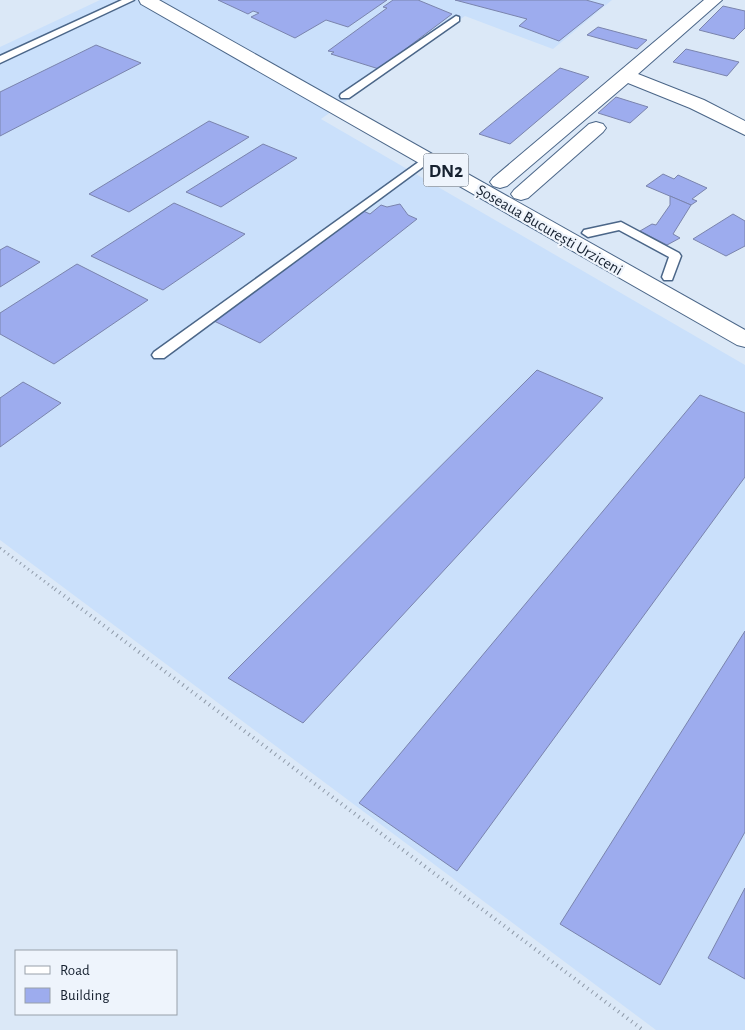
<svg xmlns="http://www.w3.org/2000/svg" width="745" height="1030" viewBox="0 0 745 1030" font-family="'Alegreya Sans',sans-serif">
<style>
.built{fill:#cae0fb}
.building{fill:#9dacee;stroke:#7a84ad}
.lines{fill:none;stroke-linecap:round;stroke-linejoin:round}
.lane-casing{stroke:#4b6688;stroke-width:3}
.street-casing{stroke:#4b6688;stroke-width:2}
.highway-casing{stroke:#4b6688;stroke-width:2}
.path-far1{stroke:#8f9baa;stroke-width:3;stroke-dasharray:1 4;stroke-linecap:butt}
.path{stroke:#8f9baa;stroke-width:4;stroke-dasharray:1 4.5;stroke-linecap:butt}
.lane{fill:#fff;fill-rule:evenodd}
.street{fill:#fff;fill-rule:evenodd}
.highway{fill:#fff;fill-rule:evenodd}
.labels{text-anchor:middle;stroke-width:4.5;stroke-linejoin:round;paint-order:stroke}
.far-street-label{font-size:16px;fill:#162130;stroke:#eef4fc}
.shield{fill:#eef4fc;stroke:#57606d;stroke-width:1}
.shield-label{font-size:19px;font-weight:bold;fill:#162130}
</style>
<rect width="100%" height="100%" fill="#dbe8f7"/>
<polygon class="built" points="100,0 612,0 553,49 465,16 321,119 745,365 745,1030 656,1030 0,540 0,47"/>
<g class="building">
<polygon points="218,0 387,0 348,27 326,20 295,38 251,17 259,13 253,11 248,14"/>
<polygon points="393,0 418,0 452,14 379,69 331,54 334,52 328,51 387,8 383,7"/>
<polygon points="455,0 586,0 604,5 559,41 519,26 527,19"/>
<polygon points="723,6 745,11 745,28 734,39 699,30"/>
<polygon points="598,27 647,40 637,49 587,35"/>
<polygon points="96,45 141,63 0,136 0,92"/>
<polygon points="686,49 739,62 727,76 673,62"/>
<polygon points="560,68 589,77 510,144 479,134"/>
<polygon points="616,97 648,107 630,123 598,113"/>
<polygon points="209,121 249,137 129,212 89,194"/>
<polygon points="263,144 297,158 221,207 186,192"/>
<polygon points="663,174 674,179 678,175 707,188 692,199 697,201 691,205 646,186"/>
<polygon points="670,196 691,205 673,234 680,238 667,245 640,231 652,224 656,225 670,205"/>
<polygon points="174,203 245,234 163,290 91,256"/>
<polygon points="400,204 408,215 417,219 260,343 214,321 361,210 370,214 381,205 387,207"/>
<polygon points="733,214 745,221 745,246 726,256 693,239"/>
<polygon points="7,246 40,262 0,287 0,250"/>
<polygon points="77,264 148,300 54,364 0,334 0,313"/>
<polygon points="537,370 603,398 303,723 228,678"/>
<polygon points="23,382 61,403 0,447 0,398"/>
<polygon points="700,395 745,413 745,477 457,871 359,803"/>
<polygon points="745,631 745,832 660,985 560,924"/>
<polygon points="745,888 745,979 708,958"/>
</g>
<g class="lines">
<g class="lane-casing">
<g id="lane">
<polygon points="122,0 134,0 0,63 0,56"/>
<polygon points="456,16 459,17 459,21 349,98 341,98 340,96 341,94"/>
<polygon points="427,156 431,157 432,159 431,161 164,358 154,358 152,355 154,352"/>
<polygon points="621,222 679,253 681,256 672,280 664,280 662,277 669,257 619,230 588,237 582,233 584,230"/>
</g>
</g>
<g class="street-casing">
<g id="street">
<polygon points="704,0 722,0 638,74 704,100 745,121 745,135 690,108 628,83 507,186 500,188 493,186 490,182 493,178"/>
<polygon points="596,122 603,124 606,128 603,132 528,198 521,200 514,198 511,194 514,190 589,124"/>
</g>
</g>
<g class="highway-casing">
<polygon id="highway" points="139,0 159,0 745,330 745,347 737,345 141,4"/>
</g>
<polyline class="path-far1" points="0,548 56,590"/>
<polyline class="path" points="55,589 643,1030"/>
<use href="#lane" class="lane"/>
<use href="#street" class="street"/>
<use href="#highway" class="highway"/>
</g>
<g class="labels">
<g class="far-street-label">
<text transform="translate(550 229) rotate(30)" y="6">Șoseaua București Urziceni</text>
</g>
<rect class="shield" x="423.5" y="153.5" width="45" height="33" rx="4"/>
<g class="shield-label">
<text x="446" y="177">DN2</text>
</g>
</g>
<rect x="15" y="950" width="162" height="65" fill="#eef4fc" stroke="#98a0aa"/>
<rect x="25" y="966" width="25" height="8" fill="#ffffff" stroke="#98a0aa"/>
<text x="60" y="975" font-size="15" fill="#162130">Road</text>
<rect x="25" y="988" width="25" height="15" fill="#9dacee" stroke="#98a0aa"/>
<text x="60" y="1000" font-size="15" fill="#162130">Building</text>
</svg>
